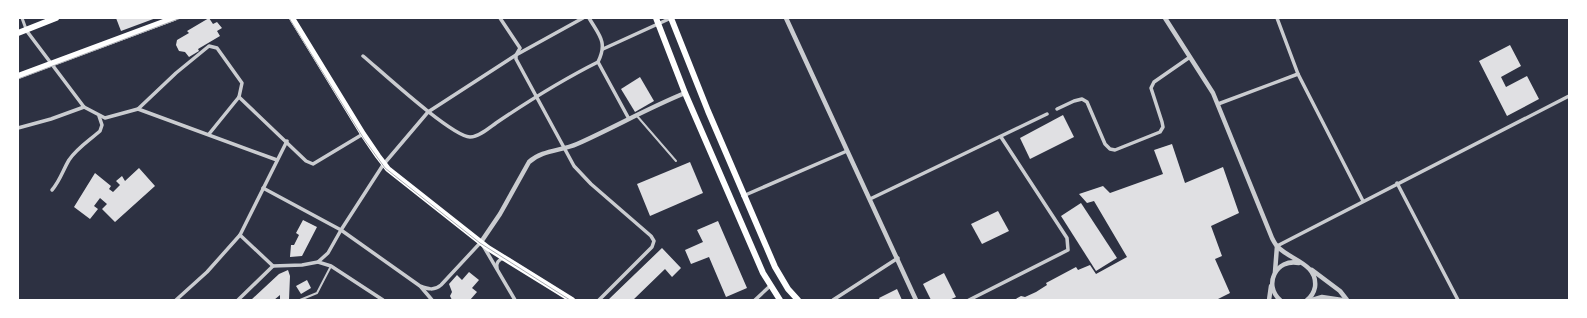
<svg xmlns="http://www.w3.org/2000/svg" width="1587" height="318" viewBox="0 0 1587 318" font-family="Merriweather,serif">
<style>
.building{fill:#e0e0e3}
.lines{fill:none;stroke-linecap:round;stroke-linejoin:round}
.service{stroke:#caccd0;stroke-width:2}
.pedestrian{stroke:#caccd0;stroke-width:3}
.minor{stroke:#caccd0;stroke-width:3.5}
.tertiary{stroke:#caccd0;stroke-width:4.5}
.primary{stroke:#fff;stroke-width:6}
.tram{stroke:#abadb3;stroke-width:1}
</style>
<rect width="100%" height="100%" fill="#2d3142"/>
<g class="building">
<polygon points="116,18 156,18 121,31"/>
<polygon points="209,18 213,24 217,22 222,28 217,31 220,36 198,49 199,51 189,57 185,52 179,51 176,45 177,40 189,33 187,31"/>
<polygon points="1510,45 1521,66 1501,77 1506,87 1527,76 1539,99 1507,116 1479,61"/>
<polygon points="640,77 654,101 635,112 621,89"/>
<polygon points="1063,115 1074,137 1030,159 1020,138"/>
<polygon points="1172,144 1185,183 1223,167 1239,213 1211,226 1222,256 1215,259 1230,293 1216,300 1014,300 1021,296 1025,297 1036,292 1047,285 1046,283 1076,267 1078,270 1090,265 1096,274 1127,257 1094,201 1087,203 1079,194 1103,186 1110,193 1163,174 1154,150"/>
<polygon points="690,162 703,193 650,216 637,184"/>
<polygon points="139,168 155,186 115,222 102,209 107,204 100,198 94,206 98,209 90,219 74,207 95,173 111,186 109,189 113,192 120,185 116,181 122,176 125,181"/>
<polygon points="1081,203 1117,258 1096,271 1061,216"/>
<polygon points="998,211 1009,231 982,244 971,224"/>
<polygon points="303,220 317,227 302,256 290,257 291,245 294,245 299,235 296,233"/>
<polygon points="718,221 747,288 726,297 709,257 691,264 685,250 703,242 697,230"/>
<polygon points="662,248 681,268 672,277 665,269 633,300 608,300"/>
<polygon points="288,270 290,276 289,300 280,300 280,295 274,300 251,300 279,274"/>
<polygon points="469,272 479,280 472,288 477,292 470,300 452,300 450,296 452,292 449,284 457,275 462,280"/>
<polygon points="944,273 956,297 949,300 931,300 923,284"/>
<polygon points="307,280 311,288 301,294 296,286"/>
<polygon points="897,289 902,300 880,300 879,298"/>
</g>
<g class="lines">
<g class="service">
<polyline points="637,116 676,161"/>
<polyline points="300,300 317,293 331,266"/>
</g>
<polyline class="pedestrian" points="22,18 26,29"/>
<g class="minor">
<polyline points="500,18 520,48 516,55 516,59 574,166 591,184 651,236 654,241 652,247 599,300"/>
<polyline points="1277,18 1298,74 1363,201"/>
<polyline points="26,30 84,107 105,118 138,109 176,73 209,46 217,48 242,83 239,97 209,134"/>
<polyline points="603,49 671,18"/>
<path d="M363,56C381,71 451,136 470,137C479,137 489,128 496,123C530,100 562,80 598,62C608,42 599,35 589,18"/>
<polyline points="598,62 629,119"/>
<polyline points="239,97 306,161 313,164 363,134"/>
<polyline points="1218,104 1298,74"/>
<polyline points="138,109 277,160"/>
<polyline points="1057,109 1074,101 1082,99 1087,102 1105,144 1110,149 1115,150 1160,132 1163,127 1162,122 1151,88 1154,82 1190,57"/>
<polyline points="18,128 51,119 84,107"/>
<polyline points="1397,183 1458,300"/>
<path d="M263,188L341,230L420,286C428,289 434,291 441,285L481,242L515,300"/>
<path d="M52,190C60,181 63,170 69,160C77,148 90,140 100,131L102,125L99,116"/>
<polyline points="743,196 847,151"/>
<polyline points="870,199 1047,114"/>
<polyline points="240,235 273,266 302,265 318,262 328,253 341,230 383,165 428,112 516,55 583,18"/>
<polyline points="1277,246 1569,96"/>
<polyline points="318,262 331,266 383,300"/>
<path d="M497,268C496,263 499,259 504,258"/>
<polyline points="421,287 432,300"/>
<polyline points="176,300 207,272 240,235 287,141"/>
<polyline points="238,300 273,266"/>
<polyline points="755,300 770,286"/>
<polyline points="833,300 898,258"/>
<polyline points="969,300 1068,250 1067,238 1001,137"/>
</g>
<g class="tertiary">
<polyline points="786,18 916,300"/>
<path d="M1165,18L1213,93L1272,238C1273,240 1275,244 1277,246C1289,260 1318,263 1315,287C1314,292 1311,297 1307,300"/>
<path d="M481,242L500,214L529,162C542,150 561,151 577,144C613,128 648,108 685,93"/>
<polyline points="1312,270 1340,291 1347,300"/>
<polyline points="1275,272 1277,246"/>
<polyline points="1269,300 1271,286"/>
<path d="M1280,300C1263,285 1276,258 1299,263"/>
<polyline points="1312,300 1322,297 1342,300"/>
</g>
<g class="primary">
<polyline points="292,18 363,134 378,156 388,169 488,248 572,300"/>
<polyline points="656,18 685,93 763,273 780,300"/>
<polyline points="671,18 708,111 775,267 788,289 798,300"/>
<polyline points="18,33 56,18"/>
<polyline points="18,76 174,18"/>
</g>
<g class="tram">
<polyline points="289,18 364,139 385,168 480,243 570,300"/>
<polyline points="18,79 181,18"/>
</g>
</g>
<rect width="1587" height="318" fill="none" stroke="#ffffff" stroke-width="38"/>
</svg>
